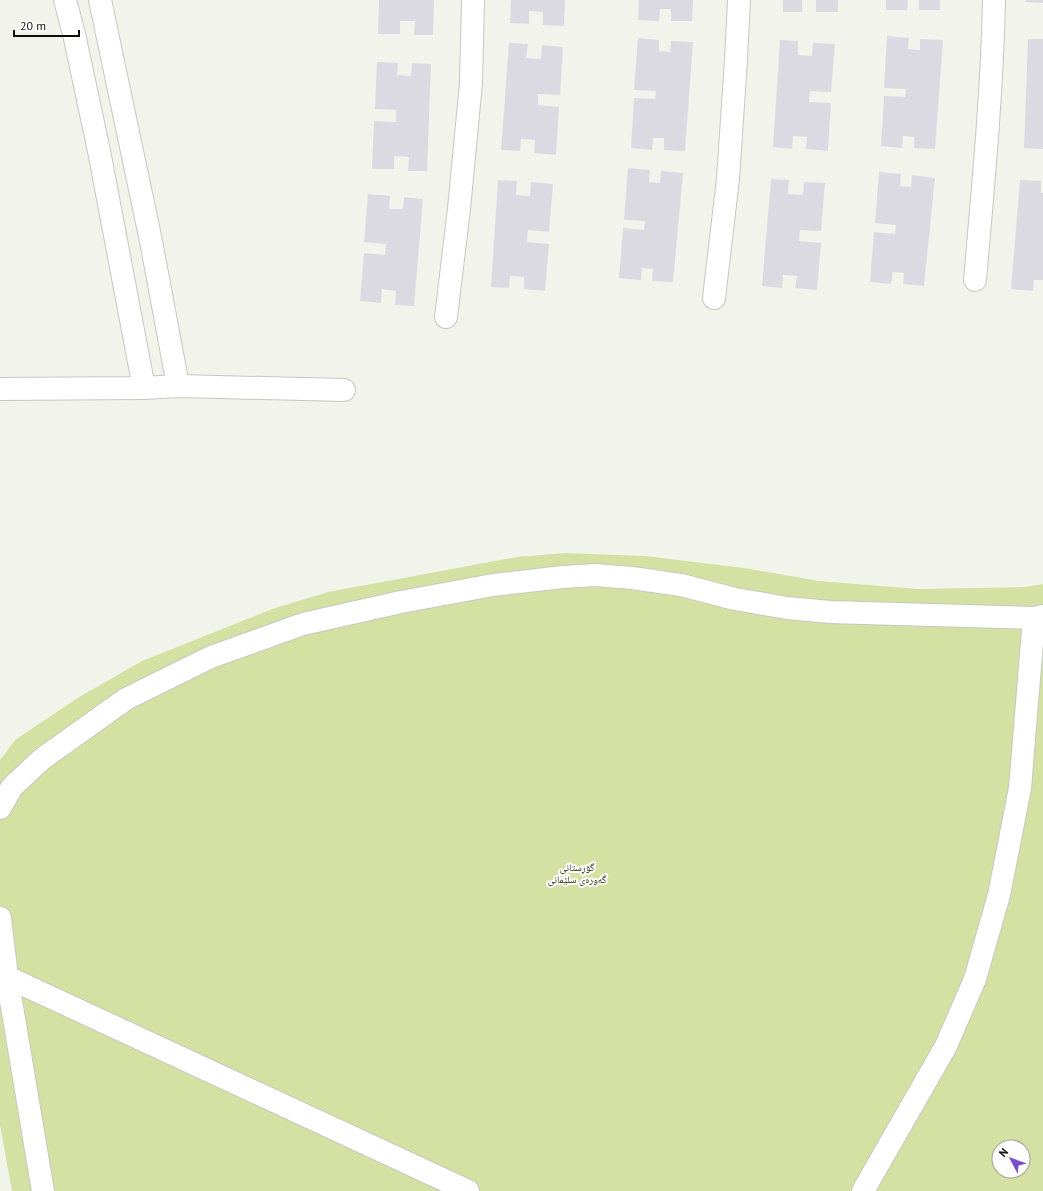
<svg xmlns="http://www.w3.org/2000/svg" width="1043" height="1191" viewBox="0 0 1043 1191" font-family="'PT Sans','Noto Naskh Arabic',sans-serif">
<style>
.green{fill:#d5e0a3;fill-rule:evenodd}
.building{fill:#dbdae2}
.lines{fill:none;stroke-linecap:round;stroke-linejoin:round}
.minor-casing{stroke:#c6c8c0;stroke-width:24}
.minor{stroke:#fff;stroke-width:22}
.labels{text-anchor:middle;stroke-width:4;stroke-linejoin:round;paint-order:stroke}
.park-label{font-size:10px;fill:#282e08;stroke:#fff}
</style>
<rect width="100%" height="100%" fill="#f2f4ec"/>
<path class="green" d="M565,553L645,556L744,568L819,581L918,589L1025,587L1043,584V1191H12L0,1125V760L15,740L79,697L142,661L275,608L328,592L517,557ZM999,1147H1023V1171H999Z"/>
<g class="building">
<polygon points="379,0 434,0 433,35 414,35 415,21 400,21 400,34 378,34"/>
<polygon points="511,0 565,0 564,26 543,25 543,12 529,11 529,24 510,23"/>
<polygon points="639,0 693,0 692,21 671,21 671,9 660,9 659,21 638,20"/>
<rect x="783" y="0" width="19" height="12"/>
<rect x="816" y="0" width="22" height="12"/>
<polygon points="886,0 908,0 907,10 886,10"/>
<rect x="919" y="0" width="21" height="10"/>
<polygon points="1026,0 1043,0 1043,3 1026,2"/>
<polygon points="887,36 909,38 908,49 920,50 920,39 943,40 935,149 914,148 914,137 903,136 902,148 881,146 884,96 905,97 906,89 884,88"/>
<polygon points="638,38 659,40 659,51 670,52 671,41 693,42 685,151 664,150 664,138 653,138 652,150 631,148 634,98 655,99 656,91 634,90"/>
<polygon points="1028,39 1043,39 1043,149 1024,148"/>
<polygon points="780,40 798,41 798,55 812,56 813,43 835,44 831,92 810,91 809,102 831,103 828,151 806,149 807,137 793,136 792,149 773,147"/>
<polygon points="509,43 528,44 526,58 541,59 542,45 563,47 560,95 538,94 538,105 559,107 556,155 534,153 535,140 521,139 520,151 501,150"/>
<polygon points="377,62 398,63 397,75 411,76 412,63 431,64 427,171 408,171 409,157 394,156 394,169 372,169 374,121 396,122 396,110 375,109"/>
<polygon points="628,168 650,170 649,182 660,183 661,171 683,173 673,282 652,281 653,269 642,268 641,280 619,278 623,228 644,230 645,221 624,220"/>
<polygon points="879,172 901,174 900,186 911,187 912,175 935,178 924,286 903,284 904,273 893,272 891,284 870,282 874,232 895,234 896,225 875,223"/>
<polygon points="771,179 789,180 788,194 803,195 804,182 825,183 821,231 800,230 799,241 821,243 817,290 795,288 797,276 783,275 782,288 762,286"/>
<polygon points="498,180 517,181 516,195 530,196 531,182 553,184 549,232 528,230 527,242 549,244 545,291 524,289 524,277 510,276 509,288 491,287"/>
<polygon points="1020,180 1041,181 1041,193 1043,193 1043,280 1034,280 1033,291 1011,289"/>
<polygon points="368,194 390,196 389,209 403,209 404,197 423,199 414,306 395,305 396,291 382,289 381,303 360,301 364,253 385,255 386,244 364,242"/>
</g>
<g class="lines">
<g class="minor-casing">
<g id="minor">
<polyline points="65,0 74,34 99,151 144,388"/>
<polyline points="100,0 151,241 178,386"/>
<path d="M975,280C983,187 992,94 994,0"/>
<polyline points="714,298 728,179 736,60 739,0"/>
<polyline points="446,317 459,209 471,83 473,0"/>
<polyline points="0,389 144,388 178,386 344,390"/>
<polyline points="0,808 12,787 42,759 126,699 211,657 303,624 401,602 493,585 563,577 595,575 632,578 681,585 735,599 787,608 830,612 1034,618 1043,616"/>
<polyline points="0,918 7,977 43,1191"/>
<polyline points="7,977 468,1191"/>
<polyline points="863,1191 946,1046 975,979 999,895 1020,788 1034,618"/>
</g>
</g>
<use href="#minor" class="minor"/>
</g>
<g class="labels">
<g class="park-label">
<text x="577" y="871">گۆڕستانی<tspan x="577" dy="12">گەورەی سلێمانی</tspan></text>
</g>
</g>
<g transform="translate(1011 1159) rotate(311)"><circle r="19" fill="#ffffff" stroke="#9e9f9d"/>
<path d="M0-3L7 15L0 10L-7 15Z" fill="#784fc8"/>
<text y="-6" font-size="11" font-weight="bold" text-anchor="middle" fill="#0d0e0b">N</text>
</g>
<path d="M14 30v6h65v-6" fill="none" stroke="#0d0e0b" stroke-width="2"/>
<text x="20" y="30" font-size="12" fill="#0d0e0b" stroke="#ffffff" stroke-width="3" paint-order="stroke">20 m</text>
</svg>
